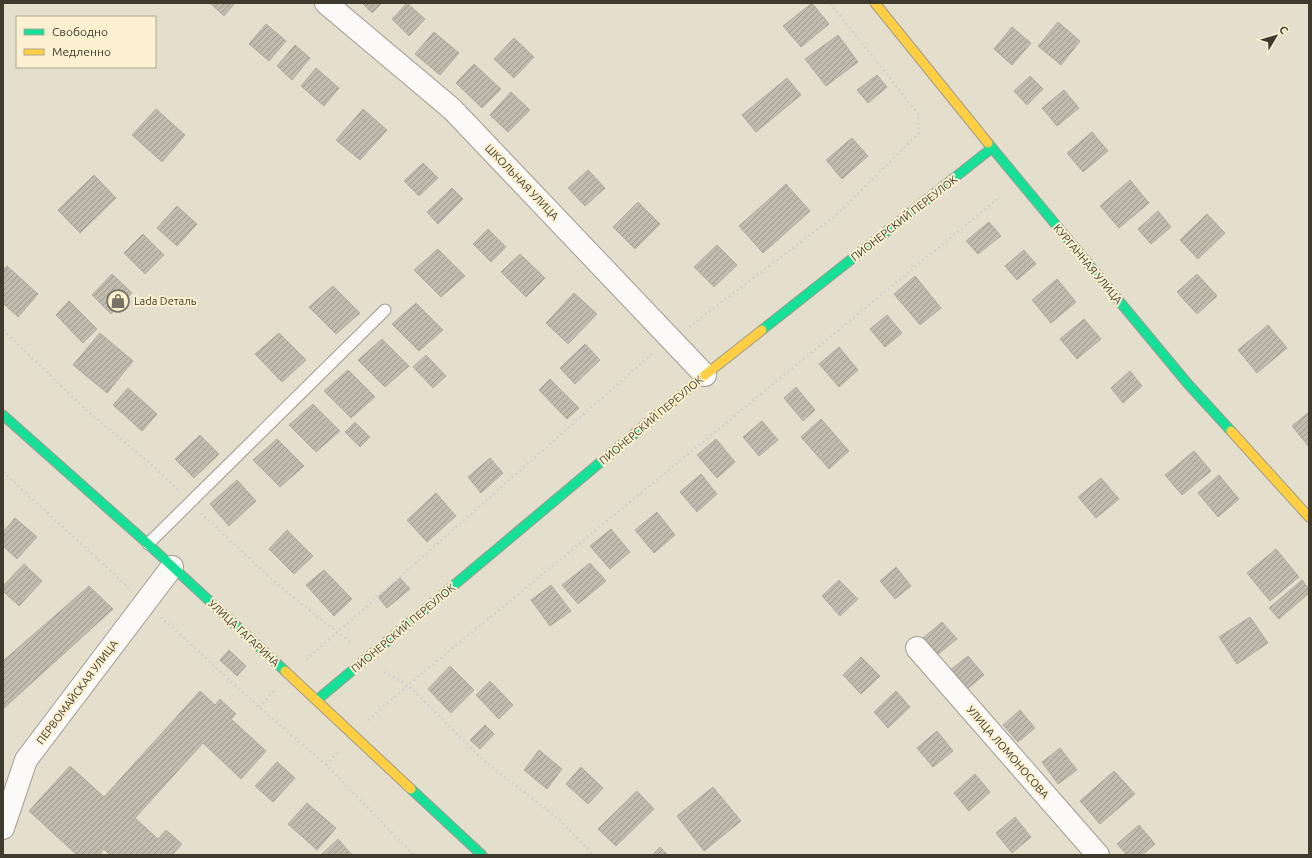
<svg xmlns="http://www.w3.org/2000/svg" width="1312" height="858" viewBox="0 0 1312 858" font-family="Ubuntu,sans-serif">
<style>
.building{fill:url(#building-hatch);stroke:#b0ac9f}
.lines{fill:none;stroke-linecap:round;stroke-linejoin:round}
.lane-casing{stroke:#a09b8e;stroke-width:13}
.street-casing{stroke:#a09b8e;stroke-width:24}
.fast-casing{stroke:#a09b8e;stroke-width:11}
.slow-casing{stroke:#a09b8e;stroke-width:11}
.path{stroke:#d1d0cb;stroke-width:2.5;stroke-dasharray:2 3;stroke-linecap:butt}
.lane{stroke:#fbfaf8;stroke-width:11}
.street{stroke:#fbfaf8;stroke-width:22}
.fast{stroke:#16e098;stroke-width:9}
.slow{stroke:#ffcf43;stroke-width:9}
.labels{text-anchor:middle;stroke-width:4;stroke-linejoin:round;paint-order:stroke}
.street-label{font-size:11px;fill:#3e3a2d;stroke:#fbf0d0}
.poi-label{font-size:11px;fill:#3e3a2d;stroke:#fbf0d0;text-anchor:start}
</style>
<defs>
<pattern id="building-hatch" width="6" height="6" patternUnits="userSpaceOnUse"><rect width="6" height="6" fill="#c0bbae"/><path d="M-1 1l2-2M0 6l6-6M5 7l2-2" fill="none" stroke="#9d998e"/></pattern>
</defs>
<rect width="100%" height="100%" fill="#e4decd"/>
<g class="building">
<polygon points="210,3 235,3 224,16"/>
<polygon points="362,3 382,3 372,13"/>
<polygon points="407,3 425,19 409,36 392,19"/>
<polygon points="812,3 829,24 801,47 783,26"/>
<polygon points="1058,22 1080,41 1061,65 1038,46"/>
<polygon points="266,24 286,41 269,61 249,44"/>
<polygon points="1012,27 1031,43 1012,65 994,49"/>
<polygon points="434,32 459,53 440,75 415,54"/>
<polygon points="838,35 858,62 826,86 805,59"/>
<polygon points="514,38 534,57 514,78 494,59"/>
<polygon points="295,45 310,58 292,80 277,66"/>
<polygon points="474,64 501,89 482,108 456,83"/>
<polygon points="316,68 339,88 324,106 301,86"/>
<polygon points="877,75 887,87 868,103 857,90"/>
<polygon points="1030,76 1043,89 1027,105 1014,91"/>
<polygon points="787,78 801,95 756,132 742,115"/>
<polygon points="1064,90 1079,108 1057,126 1042,108"/>
<polygon points="511,92 530,110 508,132 490,115"/>
<polygon points="156,109 185,135 162,162 132,135"/>
<polygon points="363,109 387,130 360,160 336,140"/>
<polygon points="1092,132 1108,151 1083,172 1067,153"/>
<polygon points="852,138 868,156 842,179 826,160"/>
<polygon points="423,163 438,178 419,196 404,181"/>
<polygon points="588,170 605,188 585,206 568,188"/>
<polygon points="94,175 116,198 80,233 58,210"/>
<polygon points="1130,180 1149,203 1119,228 1100,206"/>
<polygon points="786,184 810,211 763,253 739,226"/>
<polygon points="452,188 463,199 438,224 427,212"/>
<polygon points="638,202 660,224 635,249 613,227"/>
<polygon points="177,206 197,224 177,246 157,228"/>
<polygon points="1158,211 1171,227 1151,244 1138,229"/>
<polygon points="1207,214 1225,233 1198,259 1180,240"/>
<polygon points="989,222 1001,236 978,254 966,241"/>
<polygon points="488,229 506,247 491,262 473,244"/>
<polygon points="143,234 164,255 145,274 124,253"/>
<polygon points="717,245 737,265 714,287 694,267"/>
<polygon points="438,249 465,276 441,297 414,270"/>
<polygon points="1024,250 1036,264 1017,280 1005,266"/>
<polygon points="520,254 545,278 526,297 501,272"/>
<polygon points="7,266 38,294 18,317 3,303 3,270"/>
<polygon points="112,274 132,293 111,314 92,295"/>
<polygon points="1197,274 1217,296 1197,314 1177,292"/>
<polygon points="915,276 941,308 920,325 894,294"/>
<polygon points="1057,279 1076,302 1051,323 1032,300"/>
<polygon points="333,286 360,313 336,334 309,307"/>
<polygon points="574,293 597,314 568,344 546,323"/>
<polygon points="69,301 97,329 83,343 56,315"/>
<polygon points="416,303 443,330 419,351 392,324"/>
<polygon points="887,315 902,333 885,347 870,329"/>
<polygon points="1084,319 1101,339 1077,359 1060,339"/>
<polygon points="1268,325 1287,348 1257,373 1238,350"/>
<polygon points="100,333 133,361 107,393 73,365"/>
<polygon points="279,333 306,360 282,382 255,354"/>
<polygon points="382,339 409,366 385,387 358,360"/>
<polygon points="585,344 600,360 575,384 560,368"/>
<polygon points="839,347 858,370 839,387 819,364"/>
<polygon points="426,355 446,376 433,388 413,367"/>
<polygon points="348,370 375,397 351,418 324,391"/>
<polygon points="1130,371 1142,386 1123,403 1111,388"/>
<polygon points="550,379 579,408 567,419 539,390"/>
<polygon points="796,387 815,410 803,421 784,398"/>
<polygon points="128,388 157,414 142,431 113,405"/>
<polygon points="313,404 340,431 316,452 289,425"/>
<polygon points="1309,412 1309,447 1292,426"/>
<polygon points="821,419 849,451 829,469 801,437"/>
<polygon points="762,421 778,440 759,456 743,437"/>
<polygon points="355,422 370,437 360,447 345,432"/>
<polygon points="200,435 219,454 194,478 175,459"/>
<polygon points="277,439 304,466 280,487 253,460"/>
<polygon points="716,439 735,462 717,478 697,455"/>
<polygon points="1194,451 1211,471 1182,495 1165,475"/>
<polygon points="490,458 503,473 481,493 468,477"/>
<polygon points="701,474 717,494 697,512 680,492"/>
<polygon points="1219,475 1239,499 1218,517 1198,493"/>
<polygon points="1101,478 1119,499 1096,518 1078,497"/>
<polygon points="237,480 256,501 229,526 210,504"/>
<polygon points="436,493 456,516 427,542 407,520"/>
<polygon points="657,512 675,535 654,553 635,530"/>
<polygon points="15,518 37,537 17,559 3,546 3,532"/>
<polygon points="611,529 630,552 610,569 590,546"/>
<polygon points="287,530 313,556 294,574 269,549"/>
<polygon points="1276,549 1299,577 1270,601 1247,573"/>
<polygon points="590,563 606,581 578,604 562,585"/>
<polygon points="24,564 42,581 19,606 3,591 3,586"/>
<polygon points="896,567 911,586 895,599 880,581"/>
<polygon points="324,570 352,599 334,616 306,585"/>
<polygon points="400,578 410,589 387,608 378,597"/>
<polygon points="839,580 858,599 840,616 822,596"/>
<polygon points="1302,580 1309,589 1309,593 1279,619 1269,608"/>
<polygon points="551,585 571,611 550,626 531,600"/>
<polygon points="89,586 113,609 3,709 3,661"/>
<polygon points="1250,617 1268,643 1237,664 1219,637"/>
<polygon points="942,622 957,639 937,655 923,638"/>
<polygon points="229,650 246,666 237,676 220,660"/>
<polygon points="968,656 984,675 966,690 949,671"/>
<polygon points="861,657 880,676 861,694 843,675"/>
<polygon points="450,666 474,690 451,713 428,689"/>
<polygon points="490,681 513,705 499,719 476,695"/>
<polygon points="200,691 215,705 220,699 236,714 231,719 266,751 241,779 203,743 135,818 158,839 166,830 182,844 172,855 110,855 104,849 99,855 77,855 29,811 70,766 104,797"/>
<polygon points="896,691 910,707 888,728 874,712"/>
<polygon points="1020,710 1035,728 1018,742 1003,725"/>
<polygon points="485,725 494,734 480,749 470,740"/>
<polygon points="937,731 953,751 933,767 917,748"/>
<polygon points="1060,748 1077,770 1058,784 1042,762"/>
<polygon points="539,750 562,769 547,789 524,770"/>
<polygon points="277,762 295,778 273,802 255,786"/>
<polygon points="581,767 603,788 588,804 566,784"/>
<polygon points="1114,771 1135,794 1100,824 1080,801"/>
<polygon points="975,774 990,792 969,811 954,793"/>
<polygon points="713,787 741,821 704,851 677,816"/>
<polygon points="637,791 654,809 616,846 598,829"/>
<polygon points="307,803 336,828 317,850 288,824"/>
<polygon points="1015,817 1031,837 1012,853 996,833"/>
<polygon points="1139,825 1155,844 1142,855 1127,855 1117,844"/>
<polygon points="338,839 352,855 321,855"/>
<polygon points="660,847 668,855 652,855"/>
</g>
<g class="lines">
<g class="lane-casing">
<polyline id="lane" points="148,544 385,310"/>
</g>
<g class="street-casing">
<g id="street">
<polyline points="326,3 452,109 705,375"/>
<polyline points="917,648 1098,855"/>
<polyline points="3,828 26,760 172,567"/>
</g>
</g>
<g class="fast-casing">
<g id="fast">
<polyline points="988,143 1188,384 1231,431"/>
<polyline points="762,330 992,148"/>
<polyline points="3,415 148,544 285,671"/>
<polyline points="317,700 646,424"/>
<polyline points="411,789 482,855"/>
</g>
</g>
<g class="slow-casing">
<g id="slow">
<polyline points="875,3 988,143"/>
<polyline points="646,424 705,375 762,330"/>
<polyline points="1231,431 1309,517"/>
<polyline points="285,671 411,789"/>
</g>
</g>
<g class="path">
<polyline points="689,327 834,217 919,133 919,115 830,3"/>
<polyline points="3,330 85,409 151,464 179,491"/>
<polyline points="3,472 129,588"/>
<polyline points="201,513 279,586 351,643"/>
<polyline points="161,617 259,707 326,765 414,855"/>
<polyline points="306,660 654,352"/>
<polyline points="384,672 408,685 482,759 561,821 593,855"/>
<polyline points="259,707 275,690"/>
<polyline points="368,720 408,685 1000,197"/>
<polyline points="326,765 339,751"/>
</g>
<use href="#lane" class="lane"/>
<use href="#street" class="street"/>
<use href="#fast" class="fast"/>
<use href="#slow" class="slow"/>
</g>
<defs>
<g id="shop-ring" transform="scale(1.15)"><circle r="9.5" fill="#fbf0d0" stroke="#787365" stroke-width="1.5"/><path d="M-5-2.5h2.3a2.7 3.5 0 0 1 5.4 0H5L5.5 6h-11ZM-1.5-2.5h3a1.5 2.3 0 0 0-3 0Z" fill="#787365"/></g>
</defs>
<g fill-rule="evenodd">
<use href="#shop-ring" x="118" y="301"/>
</g>
<g class="labels">
<g class="street-label">
<text transform="translate(522 182) rotate(46)" y="4">ШКОЛЬНАЯ УЛИЦА</text>
<text transform="translate(904 218) rotate(-38)" y="4">ПИОНЕРСКИЙ ПЕРЕУЛОК</text>
<text transform="translate(1088 264) rotate(50)" y="4">КУРГАННАЯ УЛИЦА</text>
<text transform="translate(651 420) rotate(-40)" y="4">ПИОНЕРСКИЙ ПЕРЕУЛОК</text>
<text transform="translate(403 628) rotate(-40)" y="4">ПИОНЕРСКИЙ ПЕРЕУЛОК</text>
<text transform="translate(244 633) rotate(43)" y="4">УЛИЦА ГАГАРИНА</text>
<text transform="translate(77 692) rotate(-53)" y="4">ПЕРВОМАЙСКАЯ УЛИЦА</text>
<text transform="translate(1008 752) rotate(49)" y="4">УЛИЦА ЛОМОНОСОВА</text>
</g>
<g class="poi-label">
<text x="134" y="305">Lada Dеталь</text>
</g>
</g>
<rect width="1312" height="858" fill="none" stroke="#3e3a2d" stroke-width="8"/>
<rect x="16" y="16" width="140" height="52" fill="#fbf0d0" stroke="#afa78f"/>
<rect x="24" y="29" width="20" height="6" fill="#16e098" stroke="#afa78f"/>
<text x="52" y="36" font-size="12" fill="#3e3a2d">Свободно</text>
<rect x="24" y="49" width="20" height="6" fill="#ffcf43" stroke="#afa78f"/>
<text x="52" y="56" font-size="12" fill="#3e3a2d">Медленно</text>
<g transform="translate(1276 36) rotate(52)" stroke="#fbf0d0" stroke-width="3" paint-order="stroke">
<path d="M0-3L7 15L0 10L-7 15Z" fill="#3e3a2d"/>
<text y="-6" font-size="11" font-weight="bold" text-anchor="middle" fill="#3e3a2d">С</text>
</g>
</svg>
